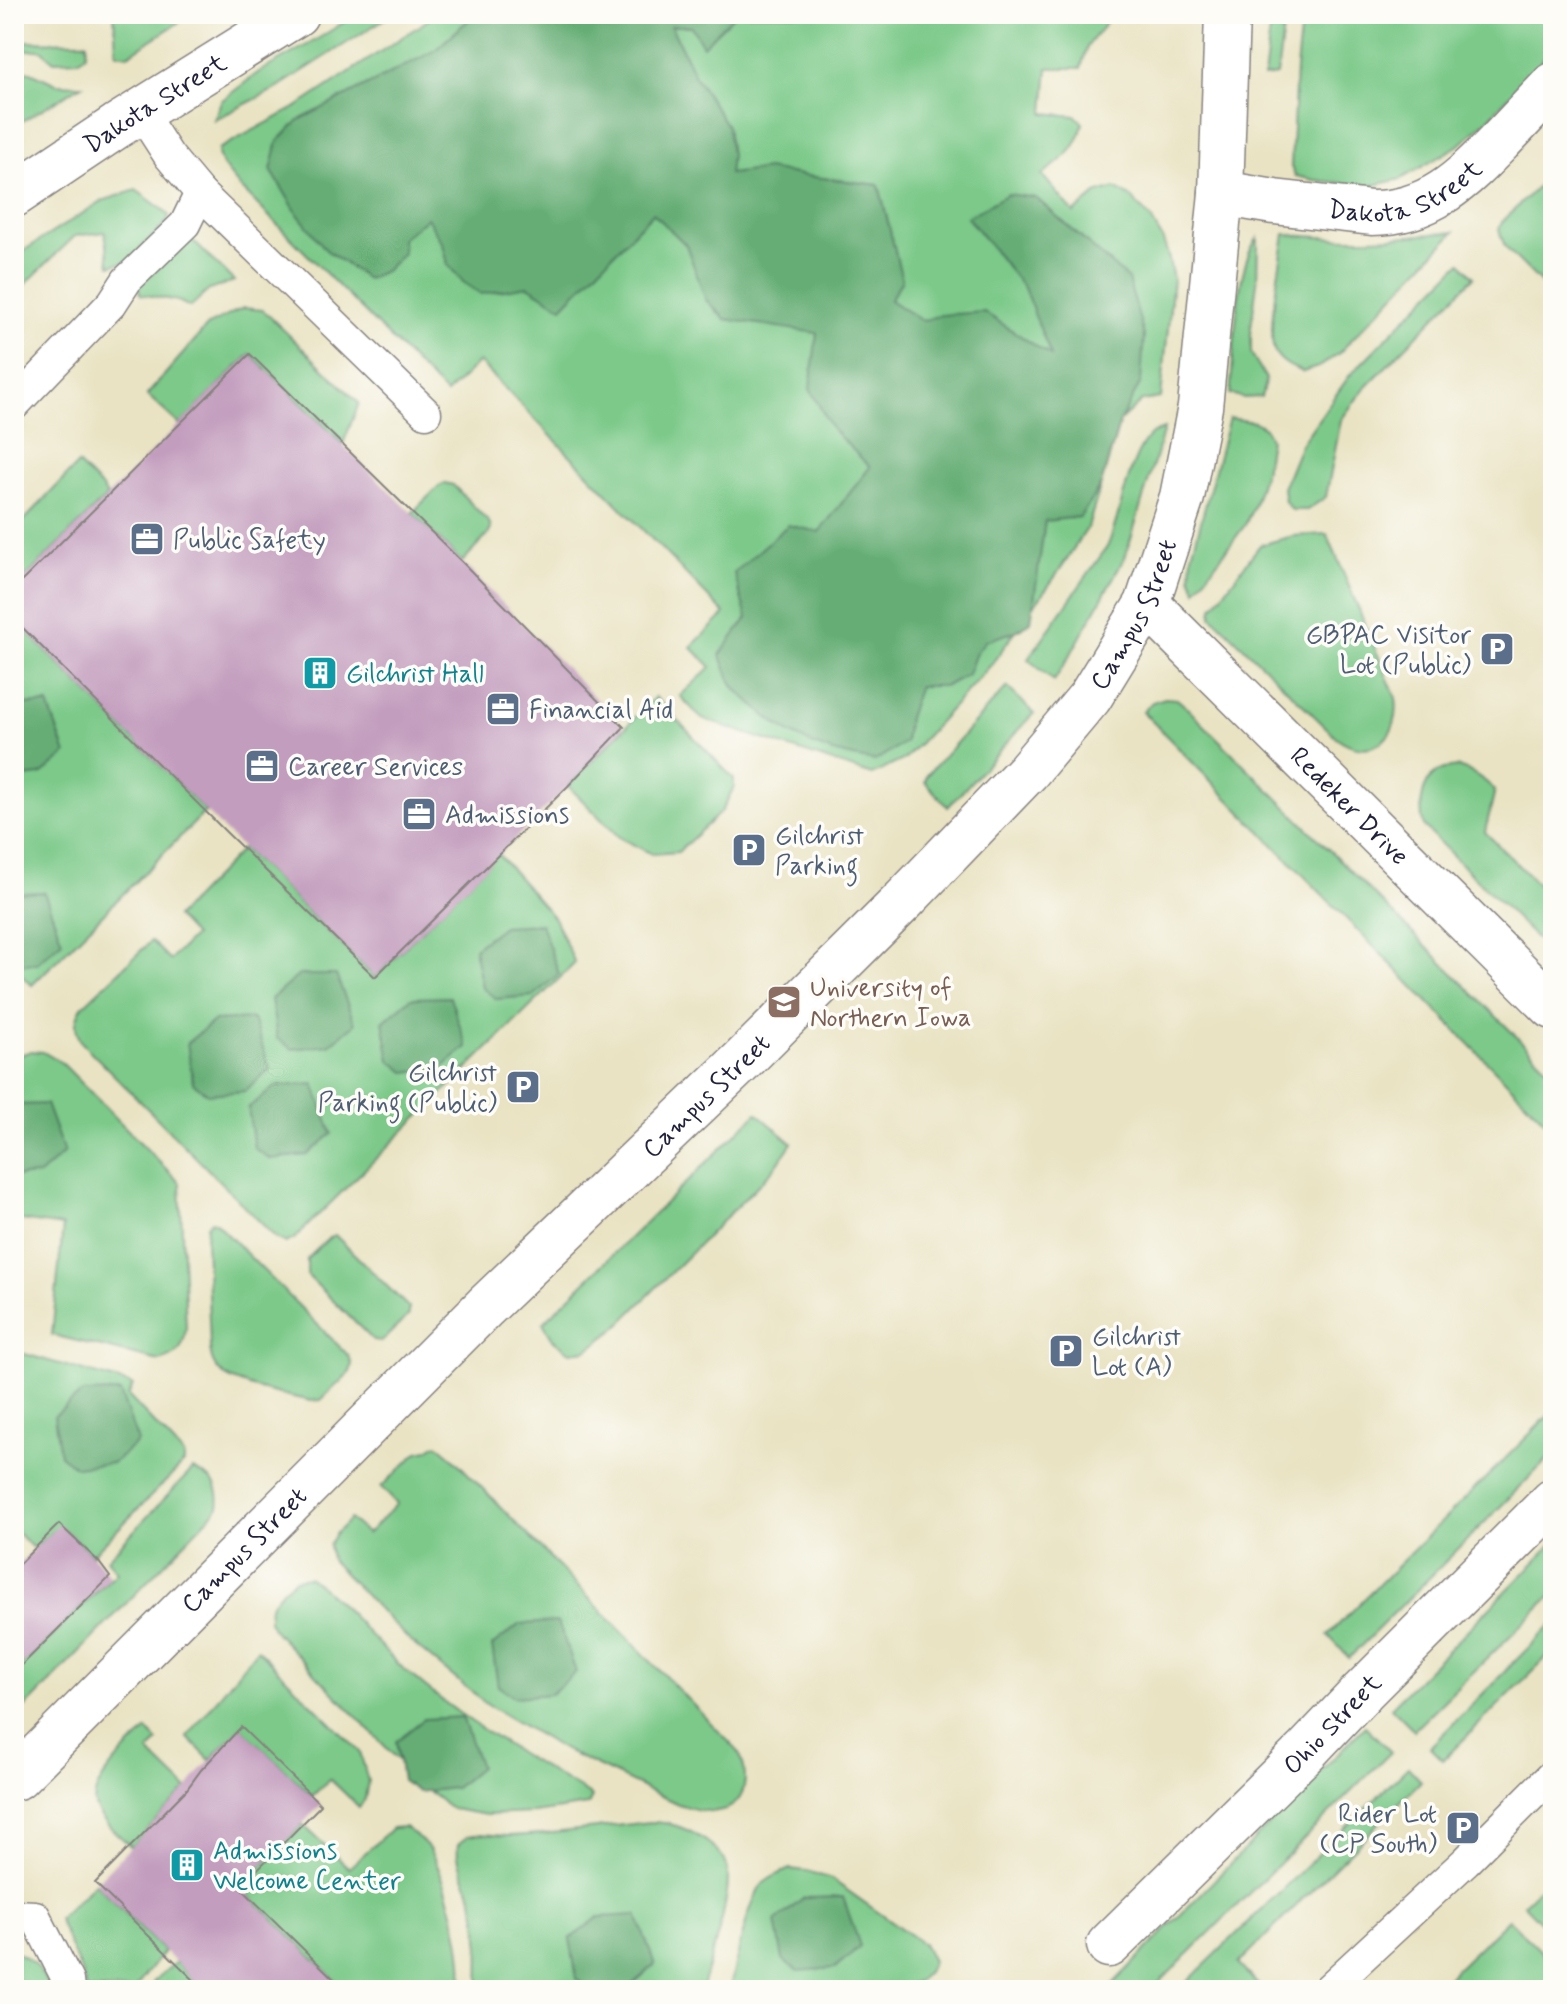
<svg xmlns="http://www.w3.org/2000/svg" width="1567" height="2004" viewBox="0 0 1567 2004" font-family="Mynerve,sans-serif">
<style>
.green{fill:#7cc989;stroke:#4f7662;stroke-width:2}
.forest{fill:#65ad75;stroke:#446858;stroke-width:2}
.building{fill:#c39dbe}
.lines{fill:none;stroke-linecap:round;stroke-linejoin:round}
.service-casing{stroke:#86827f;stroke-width:33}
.minor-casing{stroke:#86827f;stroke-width:47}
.tertiary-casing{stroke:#86827f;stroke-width:47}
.service{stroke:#fff;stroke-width:30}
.minor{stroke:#fff;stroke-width:44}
.tertiary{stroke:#fff;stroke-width:44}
.labels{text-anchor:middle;stroke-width:7;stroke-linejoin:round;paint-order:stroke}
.street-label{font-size:26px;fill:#22223b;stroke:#fdfcf7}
.service-label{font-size:26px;fill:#4e5e75;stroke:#fdfcf7;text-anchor:start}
.culture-label{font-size:26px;fill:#0d838f;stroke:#fdfcf7;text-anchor:start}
.education-label{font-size:26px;fill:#785e54;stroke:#fdfcf7;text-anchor:start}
</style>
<rect width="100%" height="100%" fill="#fdfcf7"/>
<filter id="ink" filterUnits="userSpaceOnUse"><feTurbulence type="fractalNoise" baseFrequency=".0125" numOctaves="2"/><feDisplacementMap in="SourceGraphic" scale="16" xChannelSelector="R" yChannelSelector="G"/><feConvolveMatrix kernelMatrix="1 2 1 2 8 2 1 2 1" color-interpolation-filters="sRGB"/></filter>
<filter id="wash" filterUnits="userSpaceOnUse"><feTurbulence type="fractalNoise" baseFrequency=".006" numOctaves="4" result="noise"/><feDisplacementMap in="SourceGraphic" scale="32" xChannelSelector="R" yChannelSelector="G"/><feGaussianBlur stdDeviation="1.8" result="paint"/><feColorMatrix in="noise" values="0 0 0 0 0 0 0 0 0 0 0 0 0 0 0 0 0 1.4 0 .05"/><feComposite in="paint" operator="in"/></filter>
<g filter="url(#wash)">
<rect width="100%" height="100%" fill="#e9e3c3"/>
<g class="green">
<polygon points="114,14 192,14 128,55 116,53"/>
<polygon points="357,14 392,14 272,91 214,120 221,101 259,72 316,40"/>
<path d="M437,14H1113L1087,47L1081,68H1048L1044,113L1076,116L1083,123C1078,151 1063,158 1042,175L1074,213L1096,194L1115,188L1132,198L1151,219L1162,238L1168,255L1173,279L1161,398L1142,401L1120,421L1088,527L1055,577L990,666L905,759L872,775L702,719L680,696L711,667L691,647L725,614L479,362L446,394L239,186C231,175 217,163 218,149L297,107Z"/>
<polygon points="1272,14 1285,14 1277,75 1264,77"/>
<polygon points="1302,14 1553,14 1553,48 1488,119 1461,144 1401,179 1370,186 1314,180 1295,176 1291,167 1296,68"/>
<polygon points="14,41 87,42 86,54 79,60 54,61 41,50 14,50"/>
<polygon points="14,70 31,72 56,84 82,85 14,126"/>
<polygon points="1553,175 1553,295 1505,247 1499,230 1502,222 1546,178"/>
<polygon points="136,190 166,212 169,216 167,222 127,262 110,265 105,232 75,236 16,293 14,257 102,201"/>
<path d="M1454,232L1339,353L1321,366L1303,372C1293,368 1283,364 1276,354C1264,337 1282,257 1285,234C1342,241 1397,238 1454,232Z"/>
<polygon points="190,238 234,281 209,290 190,307 178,301 140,294 140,284"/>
<path d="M1258,238L1257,283L1251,327V353L1266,379L1261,397L1244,398L1230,394C1235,357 1234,265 1258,238Z"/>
<polygon points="1461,262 1474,277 1364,389 1341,420 1326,497 1307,510 1292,510 1285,502 1283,488 1301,444 1350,375"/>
<polygon points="243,308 263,310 359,403 343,444 250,354 180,425 147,395 208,325"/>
<polygon points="1229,418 1255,422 1265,428 1270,439 1266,465 1253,508 1245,525 1196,590 1191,576 1192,555"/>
<path d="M1164,429L1126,555L1072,652L1054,681L1028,659L1107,547C1121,518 1128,453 1152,434C1153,433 1164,429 1164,429Z"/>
<polygon points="78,464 102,488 107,496 14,589 14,531"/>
<polygon points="445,483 453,485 489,522 491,529 488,535 462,562 412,513 439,486"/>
<path d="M1327,534L1396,698C1402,738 1370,763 1336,737L1212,616L1213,607L1260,545L1293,536Z"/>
<polygon points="14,619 206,811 32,985 14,968"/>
<polygon points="1007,687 1034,713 948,807 925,782 927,775"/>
<polygon points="655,697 734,779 734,787 722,811 678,852 652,854 620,838 568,786"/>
<polygon points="1165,698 1177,699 1184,705 1553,1073 1553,1129 1143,712 1152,702"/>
<path d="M1458,767C1474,772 1484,779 1495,790L1485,832L1553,900V955L1424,827C1418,807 1421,777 1444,769C1449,768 1453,768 1458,767Z"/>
<path d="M243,848L375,977L498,854L554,918L575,963L294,1239L286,1243L276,1238L82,1043C74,1029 74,1021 82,1007L151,941L170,960L194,936L176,917Z"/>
<path d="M31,1051L43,1052L62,1063L180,1183L186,1328C184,1348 178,1357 159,1361L52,1335L63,1226L14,1219V1060L20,1055Z"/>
<polygon points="757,1113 792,1143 773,1170 614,1330 587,1350 570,1352 554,1340 543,1323"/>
<path d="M211,1221L215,1222L349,1356L352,1364L350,1372L321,1400L311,1401C287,1395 235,1387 219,1371C212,1364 211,1357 210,1348L206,1239L207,1225Z"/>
<polygon points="335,1235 409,1308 409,1315 382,1341 373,1340 307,1275 307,1259 330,1237"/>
<polygon points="14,1351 133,1385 128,1396 184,1455 184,1463 92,1555 59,1525 34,1549 16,1532 14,1533"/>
<polygon points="1553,1411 1553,1454 1349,1658 1328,1635"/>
<path d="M437,1444L449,1454L738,1751C749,1770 749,1804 722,1810C708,1814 692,1808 678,1804L568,1752L486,1704L410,1641L331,1560L329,1545L334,1535L350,1519L367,1534L397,1504L381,1487L418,1452L428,1450Z"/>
<path d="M193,1469C213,1479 221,1484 218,1508L33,1700L23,1709L14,1710V1673L117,1572L107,1559Z"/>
<polygon points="1553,1544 1553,1594 1414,1730 1391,1707"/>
<path d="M309,1577C345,1603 372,1641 406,1671C462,1720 524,1757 589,1794L592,1797L588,1805L534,1813L486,1815L452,1809L428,1791L275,1632L269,1621L270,1605L283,1589L295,1579Z"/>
<polygon points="1553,1623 1553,1651 1443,1760 1430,1747"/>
<polygon points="257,1649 360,1752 368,1781 365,1799 359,1807 330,1779 312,1796 241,1728 210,1760 187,1737"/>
<polygon points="1365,1726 1391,1752 1152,1990 1107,1990"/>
<path d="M147,1730L158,1741L149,1752L187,1789L131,1847C120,1835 99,1821 95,1805C89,1782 131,1745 147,1730Z"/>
<polygon points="1408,1767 1421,1781 1238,1964 1263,1990 1179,1990"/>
<path d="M650,1822C666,1822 684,1827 698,1836C708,1842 720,1851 725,1861C737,1887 709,1962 701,1990H479C480,1960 481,1929 473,1900C468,1881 455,1864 458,1844L468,1836L481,1834L508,1836L543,1834Z"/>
<path d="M302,1824L349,1868L392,1828L405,1827C413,1834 424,1840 429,1849C447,1880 468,1954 461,1990H345L240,1887Z"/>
<path d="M790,1869L807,1871L831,1879L923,1944L932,1961L927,1972L918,1981L892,1990H729C736,1964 747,1905 762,1885C769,1877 780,1874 790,1869Z"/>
<polygon points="1553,1875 1553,1935 1523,1904"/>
<polygon points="95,1883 164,1951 134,1990 87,1990 81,1971 58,1919"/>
<polygon points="1508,1919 1553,1963 1553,1990 1435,1990"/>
<path d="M14,1952C35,1959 41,1972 51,1990H14Z"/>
<polygon points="176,1962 204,1990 149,1990 155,1980"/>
</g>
<g class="forest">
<path d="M475,14H735L703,46L691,26H671L695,76L727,126L731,155L729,174L767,169L807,176L879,185L902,280L890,300L922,321L940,315L984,312L1051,356L1024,288L967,217L1008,194L1036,198L1128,279L1144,335L1141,382L1120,421L1101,485L1080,517L1045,521L1031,622L1016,631L985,641L976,653L968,674L946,686H919L908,718L905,742L875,761C823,753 787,738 749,701C743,696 735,690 732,683C727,674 725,664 720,655L747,618L734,573L788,525L819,532L870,467L832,429L810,389L817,333L725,319L706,300L686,245L653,213L562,307L528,286L481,294L463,282L448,265L443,244L427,218L402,238L403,253L385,271L367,279L326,250L297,213L271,170L278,141L299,120L434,51Z"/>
<polygon points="48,704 66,754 41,775 14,778 14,705"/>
<polygon points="44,892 62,941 37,963 14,965 14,893"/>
<polygon points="541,924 559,974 533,996 497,999 482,988 474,948 503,926"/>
<polygon points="299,975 336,975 355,1024 329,1045 292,1049 277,1038 271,999"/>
<polygon points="450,997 467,1047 442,1068 405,1072 390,1060 383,1022 411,998"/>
<polygon points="253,1019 270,1069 245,1091 208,1094 193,1083 187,1043 214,1021"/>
<polygon points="314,1084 332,1134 307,1155 270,1159 254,1148 248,1108 276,1086"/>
<polygon points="46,1104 64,1153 39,1175 14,1177 14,1105"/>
<polygon points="120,1392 138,1442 113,1463 76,1467 60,1455 54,1416 82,1393"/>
<polygon points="558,1622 576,1672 551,1694 514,1697 498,1686 492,1646 520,1624"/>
<polygon points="462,1717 480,1767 455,1788 418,1792 402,1781 396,1741 424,1719"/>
<polygon points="843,1897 860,1946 835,1968 798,1971 783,1960 776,1921 804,1898"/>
<polygon points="637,1915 655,1965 629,1987 592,1990 577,1979 570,1939 599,1917"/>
</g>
<g id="blocks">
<g class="building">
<polygon points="250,354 462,562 624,727 568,786 375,977 226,832 14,619 14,589"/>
<polygon points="59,1524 98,1561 110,1577 14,1673 14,1569"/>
<polygon points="241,1727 321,1805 240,1887 345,1990 204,1990 95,1883 187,1789 201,1770"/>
</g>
</g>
</g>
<g filter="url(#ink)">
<use href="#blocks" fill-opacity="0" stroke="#86827f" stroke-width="2"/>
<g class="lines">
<g class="service-casing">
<g id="service">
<polyline points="140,111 169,156 200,193 426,413"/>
<polyline points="14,405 112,303 127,280 185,224 200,193"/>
<polyline points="14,1915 35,1916 68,1981 69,1990"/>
<polyline points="1327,1990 1466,1861 1553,1774"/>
</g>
</g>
<g class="minor-casing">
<g id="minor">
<path id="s1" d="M1221,193L1274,202L1372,213C1431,213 1464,178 1502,139C1519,121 1536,103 1553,85"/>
<path id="s2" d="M14,195L117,126L296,14"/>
<path id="s3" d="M1147,604L1553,1007"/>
<path id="s4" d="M14,1777H17L485,1307L741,1062L903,901L1028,771L1090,697L1147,604L1182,497L1200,407L1221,193L1227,14"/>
</g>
</g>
<g class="tertiary-casing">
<g id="tertiary">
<path id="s5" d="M1109,1945L1307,1750L1363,1691L1553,1501"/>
</g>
</g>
<use href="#service" class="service"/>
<use href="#minor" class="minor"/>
<use href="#tertiary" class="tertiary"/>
</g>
</g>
<defs>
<g id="office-square" transform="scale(1.8)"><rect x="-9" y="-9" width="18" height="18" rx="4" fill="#5c6f8a" stroke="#fdfcf7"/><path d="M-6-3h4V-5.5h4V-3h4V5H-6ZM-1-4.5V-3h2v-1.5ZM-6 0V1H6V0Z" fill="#fff"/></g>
<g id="parking-square" transform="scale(1.8)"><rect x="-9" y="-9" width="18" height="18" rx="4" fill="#5c6f8a" stroke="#fdfcf7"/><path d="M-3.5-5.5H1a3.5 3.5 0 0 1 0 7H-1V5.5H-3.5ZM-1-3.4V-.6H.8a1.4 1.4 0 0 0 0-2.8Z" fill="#fff"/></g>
<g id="building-square" transform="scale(1.8)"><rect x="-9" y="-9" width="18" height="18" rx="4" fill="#0f9aa8" stroke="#fdfcf7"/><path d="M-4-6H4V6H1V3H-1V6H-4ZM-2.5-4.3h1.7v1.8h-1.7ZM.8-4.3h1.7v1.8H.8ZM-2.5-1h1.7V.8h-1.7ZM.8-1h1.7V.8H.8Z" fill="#fff"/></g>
<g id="university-square" transform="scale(1.8)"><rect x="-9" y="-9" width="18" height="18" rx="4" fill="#8d6e63" stroke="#fdfcf7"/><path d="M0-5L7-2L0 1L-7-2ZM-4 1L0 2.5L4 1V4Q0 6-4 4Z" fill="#fff"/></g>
</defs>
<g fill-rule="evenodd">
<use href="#office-square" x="147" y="539"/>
<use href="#parking-square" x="1497" y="649"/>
<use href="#building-square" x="320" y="673"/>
<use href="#office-square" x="503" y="709"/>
<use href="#office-square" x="262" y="766"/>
<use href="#office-square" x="419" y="814"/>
<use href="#parking-square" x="749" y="850"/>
<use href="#university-square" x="784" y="1002"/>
<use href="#parking-square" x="523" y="1087"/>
<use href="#parking-square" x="1066" y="1351"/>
<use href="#parking-square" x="1463" y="1828"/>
<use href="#building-square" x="187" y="1865"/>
</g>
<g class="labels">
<g class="street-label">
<text dy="9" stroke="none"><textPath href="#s2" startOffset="168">Dakota Street</textPath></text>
<text dy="9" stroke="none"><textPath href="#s1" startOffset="190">Dakota Street</textPath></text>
<text dy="9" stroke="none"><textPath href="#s4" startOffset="1620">Campus Street</textPath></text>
<text dy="9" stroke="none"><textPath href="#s3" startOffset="286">Redeker Drive</textPath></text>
<text dy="9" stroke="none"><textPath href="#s4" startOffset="972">Campus Street</textPath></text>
<text dy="9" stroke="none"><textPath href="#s4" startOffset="324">Campus Street</textPath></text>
<text dy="9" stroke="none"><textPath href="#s5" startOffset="314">Ohio Street</textPath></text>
</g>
<g class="service-label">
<text x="173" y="548">Public Safety</text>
<text x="1471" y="643" text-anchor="end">GBPAC Visitor<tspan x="1471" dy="30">Lot (Public)</tspan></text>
<text x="529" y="718">Financial Aid</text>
<text x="288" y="775">Career Services</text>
<text x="445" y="823">Admissions</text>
<text x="775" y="844">Gilchrist<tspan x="775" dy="30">Parking</tspan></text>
<text x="497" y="1081" text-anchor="end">Gilchrist<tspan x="497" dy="30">Parking (Public)</tspan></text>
<text x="1092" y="1345">Gilchrist<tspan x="1092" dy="30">Lot (A)</tspan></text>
<text x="1437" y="1822" text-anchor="end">Rider Lot<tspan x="1437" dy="30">(CP South)</tspan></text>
</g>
<g class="culture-label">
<text x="346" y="682">Gilchrist Hall</text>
<text x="213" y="1859">Admissions<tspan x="213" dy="30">Welcome Center</tspan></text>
</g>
<g class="education-label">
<text x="810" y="996">University of<tspan x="810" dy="30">Northern Iowa</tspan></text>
</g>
</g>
<rect width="1567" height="2004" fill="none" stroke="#fdfcf7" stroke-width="48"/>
</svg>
